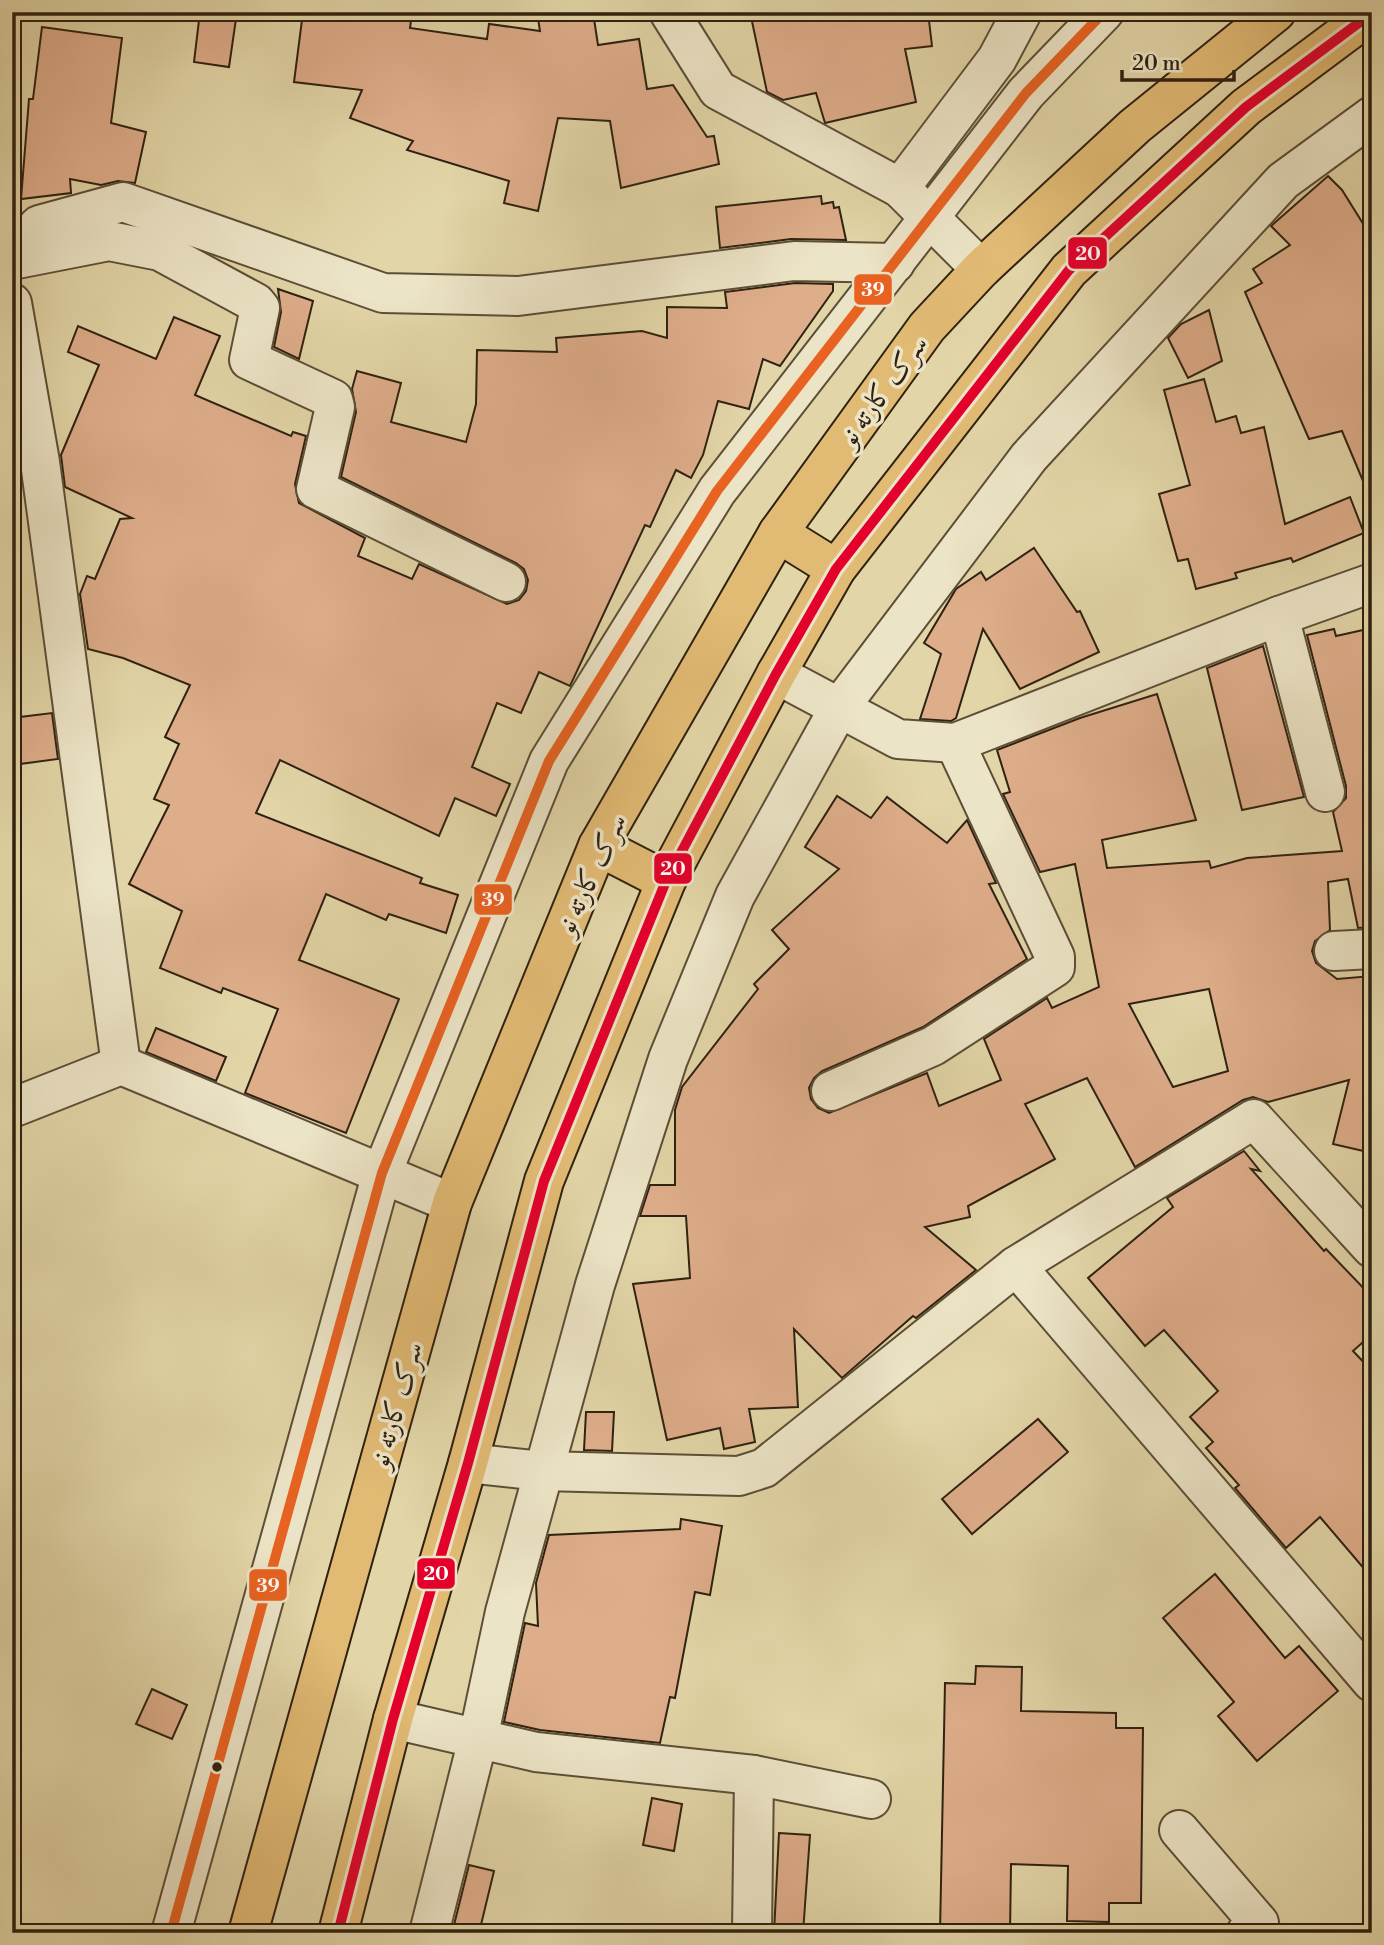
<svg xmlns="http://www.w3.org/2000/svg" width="1384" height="1945" viewBox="0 0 1384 1945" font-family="'Libre Bodoni',Amiri,serif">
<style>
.building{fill:#dead8a;stroke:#2f2111;stroke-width:2;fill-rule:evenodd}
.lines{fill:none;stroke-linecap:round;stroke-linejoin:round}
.minor-casing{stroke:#5c4e36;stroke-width:42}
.trunk-casing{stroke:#2f2111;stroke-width:42}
.minor{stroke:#ece4c6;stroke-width:38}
.trunk{stroke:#e1ba74;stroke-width:38}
.bus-1-casing{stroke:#ece4c6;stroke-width:16}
.bus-2-casing{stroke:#ece4c6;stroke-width:16}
.bus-1{stroke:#e86221;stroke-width:10}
.bus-2{stroke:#e4002b;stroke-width:10}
.bus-dot{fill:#2f2111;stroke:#ece4c6;stroke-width:2.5}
.labels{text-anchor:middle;stroke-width:7;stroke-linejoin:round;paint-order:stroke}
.street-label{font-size:28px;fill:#2f2111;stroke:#ece4c6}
.line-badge{stroke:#ece4c6;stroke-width:2.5}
.badge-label{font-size:19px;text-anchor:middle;font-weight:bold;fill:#fff}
</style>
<rect width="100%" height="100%" fill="#e2d5a7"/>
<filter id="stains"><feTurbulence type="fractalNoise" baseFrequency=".00286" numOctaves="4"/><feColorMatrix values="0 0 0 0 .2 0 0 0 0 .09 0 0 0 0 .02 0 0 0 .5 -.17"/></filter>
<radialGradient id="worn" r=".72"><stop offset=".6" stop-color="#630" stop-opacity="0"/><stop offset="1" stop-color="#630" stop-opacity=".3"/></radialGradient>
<g class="building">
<polygon points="200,12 237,12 229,67 194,62"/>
<polygon points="303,12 345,12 411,21 410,28 487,39 489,24 540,31 537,12 593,12 598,45 639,39 647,89 673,85 707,137 714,136 719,164 621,188 610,121 558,118 538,211 504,203 509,181 407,150 413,141 350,118 362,90 294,82"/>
<polygon points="750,12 928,12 932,46 905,49 916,102 825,123 816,93 783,100 767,92"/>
<polygon points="42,27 122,38 111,123 146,132 135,183 118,181 101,185 70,179 71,193 21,199 29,99 33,99"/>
<polygon points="1328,176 1342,190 1372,238 1371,500 1342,431 1309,439 1245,292 1262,283 1253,269 1290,245 1271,226"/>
<polygon points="821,196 822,204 833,202 834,208 839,207 846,240 791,239 720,248 716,207"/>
<polygon points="795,283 833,284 833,291 780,366 763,359 749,409 718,401 703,455 691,478 676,470 650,527 645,525 570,686 539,672 521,713 497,703 472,767 510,784 496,816 455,798 439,836 280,760 256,813 422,878 420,883 458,895 446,933 389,914 386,920 326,894 299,960 399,999 346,1133 245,1093 278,1009 223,988 221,993 160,968 182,911 129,884 169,805 154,799 179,744 165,737 190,685 123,658 88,649 80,594 87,576 95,579 120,519 132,518 65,487 61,455 99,365 68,352 78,326 156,359 174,317 220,336 195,395 291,436 293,432 306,436 295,484 299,503 365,538 358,556 412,579 419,564 507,604 519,600 526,591 528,580 524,569 516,563 341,477 356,412 352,389 357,371 401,383 391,422 466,442 476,404 477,350 557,352 556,338 642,331 667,338 667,307 727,308 725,292"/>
<polygon points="278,289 313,301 299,359 274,347 281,312"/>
<polygon points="1209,310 1222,361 1188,378 1168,338 1181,324"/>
<polygon points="1204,379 1216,422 1236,416 1241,433 1264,427 1285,524 1350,497 1364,533 1293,562 1291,558 1235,573 1237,578 1196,589 1188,559 1178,561 1159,494 1190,485 1164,390"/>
<polygon points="1034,548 1077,612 1080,611 1099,652 1020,689 983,629 956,718 951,721 920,719 941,654 924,643 956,589 981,572 986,580"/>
<path d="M1372,628V927L1358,928L1348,879L1328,882L1330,930L1315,941L1312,951L1316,963L1337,979L1372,976V1153L1333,1144L1349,1080L1268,1102L1253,1097L1243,1100L1135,1167L1087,1078L1025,1104L1055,1159L968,1206L970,1217L925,1227L976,1270L916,1318L913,1316L842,1378L794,1329L798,1407L749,1409L755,1442L724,1449L720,1428L667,1440L633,1284L690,1278L686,1216H640L650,1185H675V1110L682,1087L758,989L754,984L789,949L772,930L839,869L805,847L837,796L871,818L887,797L947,843L967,820L996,883L989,884L1027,959L923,1027L822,1071L814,1078L809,1088L811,1099L818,1108L829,1113L927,1073L939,1106L1001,1080L984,1039L1047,998L1052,1008L1099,987L1075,864L1040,872L1003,794L1010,792L997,750L1080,718L1157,694L1196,820L1102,840L1107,868L1209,861L1211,868L1247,858L1342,851L1333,812L1346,798V786L1307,635L1334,629L1336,636ZM1209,989L1228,1071L1173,1087L1129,1004Z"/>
<polygon points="1263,646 1304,797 1242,810 1207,668"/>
<polygon points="52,713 58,759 12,765 12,718"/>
<polygon points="156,1028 226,1057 216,1081 146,1052"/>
<polygon points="1244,1151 1260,1171 1251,1169 1324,1251 1326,1249 1372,1297 1372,1334 1353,1351 1372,1371 1372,1578 1320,1517 1286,1548 1235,1488 1239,1485 1206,1448 1213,1442 1190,1417 1218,1391 1164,1330 1145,1346 1088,1278 1173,1207 1167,1198"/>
<polygon points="586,1412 614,1412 612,1451 584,1450"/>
<polygon points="1038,1419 1068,1452 972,1534 942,1499"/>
<polygon points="681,1519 722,1526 710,1595 695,1592 675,1698 670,1697 660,1743 540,1730 504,1722 525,1623 538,1626 536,1583 549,1535 680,1529"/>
<polygon points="1215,1574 1285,1658 1299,1646 1338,1691 1257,1761 1218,1716 1234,1702 1163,1618"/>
<polygon points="976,1666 1022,1667 1021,1711 1116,1713 1116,1728 1143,1728 1141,1903 1109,1903 1109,1922 1067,1921 1068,1866 1011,1864 1010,1933 940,1933 945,1683 975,1684"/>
<polygon points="152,1689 187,1705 172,1739 136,1724"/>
<polygon points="652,1798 682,1804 674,1851 643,1845"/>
<polygon points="779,1833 810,1835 803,1933 774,1933"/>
<polygon points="469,1865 494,1871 479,1933 452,1933"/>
</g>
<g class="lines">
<g class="minor-casing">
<g id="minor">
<polyline points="669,12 718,90 900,188 981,269"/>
<polyline points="900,188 997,59 1022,12"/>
<polyline points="12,254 39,225 123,202 383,293 518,296 794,261 895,263"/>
<polyline points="12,260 109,241 160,251 256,303 260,308 249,360 333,399 335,407 316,489 506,582"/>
<polyline points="12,303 40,462 121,1065"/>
<polyline points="1279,616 1325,792"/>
<polyline points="776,674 898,739 955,743 1279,616 1372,583"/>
<polyline points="1334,951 1372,949"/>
<polyline points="831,1091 933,1046 1055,967 1055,957 955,743"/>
<polyline points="12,1108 121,1065 452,1203"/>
<polyline points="1016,1266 1372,1682"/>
<polyline points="468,1463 542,1471 739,1476 764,1468 1016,1266 1254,1119 1372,1248"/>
<polyline points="393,1719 536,1752 754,1775 871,1799"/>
<polyline points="1179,1830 1259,1923 1246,1933"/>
<polyline points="171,1933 382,1173 549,761 717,491 1026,93 1104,12"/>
<polyline points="429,1933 478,1739 505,1612 595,1285 668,1059 735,896 839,708 1029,457 1283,181 1372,116"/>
<polyline points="752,1933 754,1775"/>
</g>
</g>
<g class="trunk-casing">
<g id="trunk">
<polyline points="778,533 836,569"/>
<polyline points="598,846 666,881"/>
<polyline points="248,1933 452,1203 598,846 778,533 927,327 981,269 1135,126 1276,12"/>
<polyline points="338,1933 393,1719 468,1463 544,1181 666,881 776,674 836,569 1069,270 1246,107 1372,13"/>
</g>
</g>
<use href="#minor" class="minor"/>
<use href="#trunk" class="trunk"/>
<g class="bus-1-casing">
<polyline id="bus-1" points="171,1933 382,1173 549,761 717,491 1026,93 1104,12"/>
</g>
<g class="bus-2-casing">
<polyline id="bus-2" points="338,1933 393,1719 468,1463 544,1181 666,881 776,674 836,569 1069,270 1246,107 1372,13"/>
</g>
<use href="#bus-1" class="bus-1"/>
<use href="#bus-2" class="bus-2"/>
</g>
<circle class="bus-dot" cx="217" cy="1767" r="6"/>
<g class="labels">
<g class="street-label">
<text transform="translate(882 390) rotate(-54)" y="10">سرک کارته نو</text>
<text transform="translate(590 874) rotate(-65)" y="10">سرک کارته نو</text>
<text transform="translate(395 1405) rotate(-74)" y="10">سرک کارته نو</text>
</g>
</g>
<g class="line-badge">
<rect x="1067" y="236" width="41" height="34" rx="7" fill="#e4002b"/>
<rect x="853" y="273" width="40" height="33" rx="7" fill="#e86221"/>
<rect x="653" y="852" width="40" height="33" rx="7" fill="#e4002b"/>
<rect x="473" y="883" width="40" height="33" rx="7" fill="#e86221"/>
<rect x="416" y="1557" width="40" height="33" rx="7" fill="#e4002b"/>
<rect x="248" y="1568" width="40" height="34" rx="7" fill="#e86221"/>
</g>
<g class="badge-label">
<text x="1088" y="260">20</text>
<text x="873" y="296">39</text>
<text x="673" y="875">20</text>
<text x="493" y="906">39</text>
<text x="436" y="1580">20</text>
<text x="268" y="1592">39</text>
</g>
<rect width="1384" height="1945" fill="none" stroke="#e2d5a7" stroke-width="42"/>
<rect x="14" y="14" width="1356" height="1917" fill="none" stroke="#2f2111" stroke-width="3.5"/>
<rect x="21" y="21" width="1342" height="1903" fill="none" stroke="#2f2111" stroke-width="2"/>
<path d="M1122 70v10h112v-10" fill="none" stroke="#2f2111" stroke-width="3.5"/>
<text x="1132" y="70" font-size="21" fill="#2f2111" stroke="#ece4c6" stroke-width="5" paint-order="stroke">20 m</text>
<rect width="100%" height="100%" filter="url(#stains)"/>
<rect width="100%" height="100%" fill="url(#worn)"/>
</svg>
